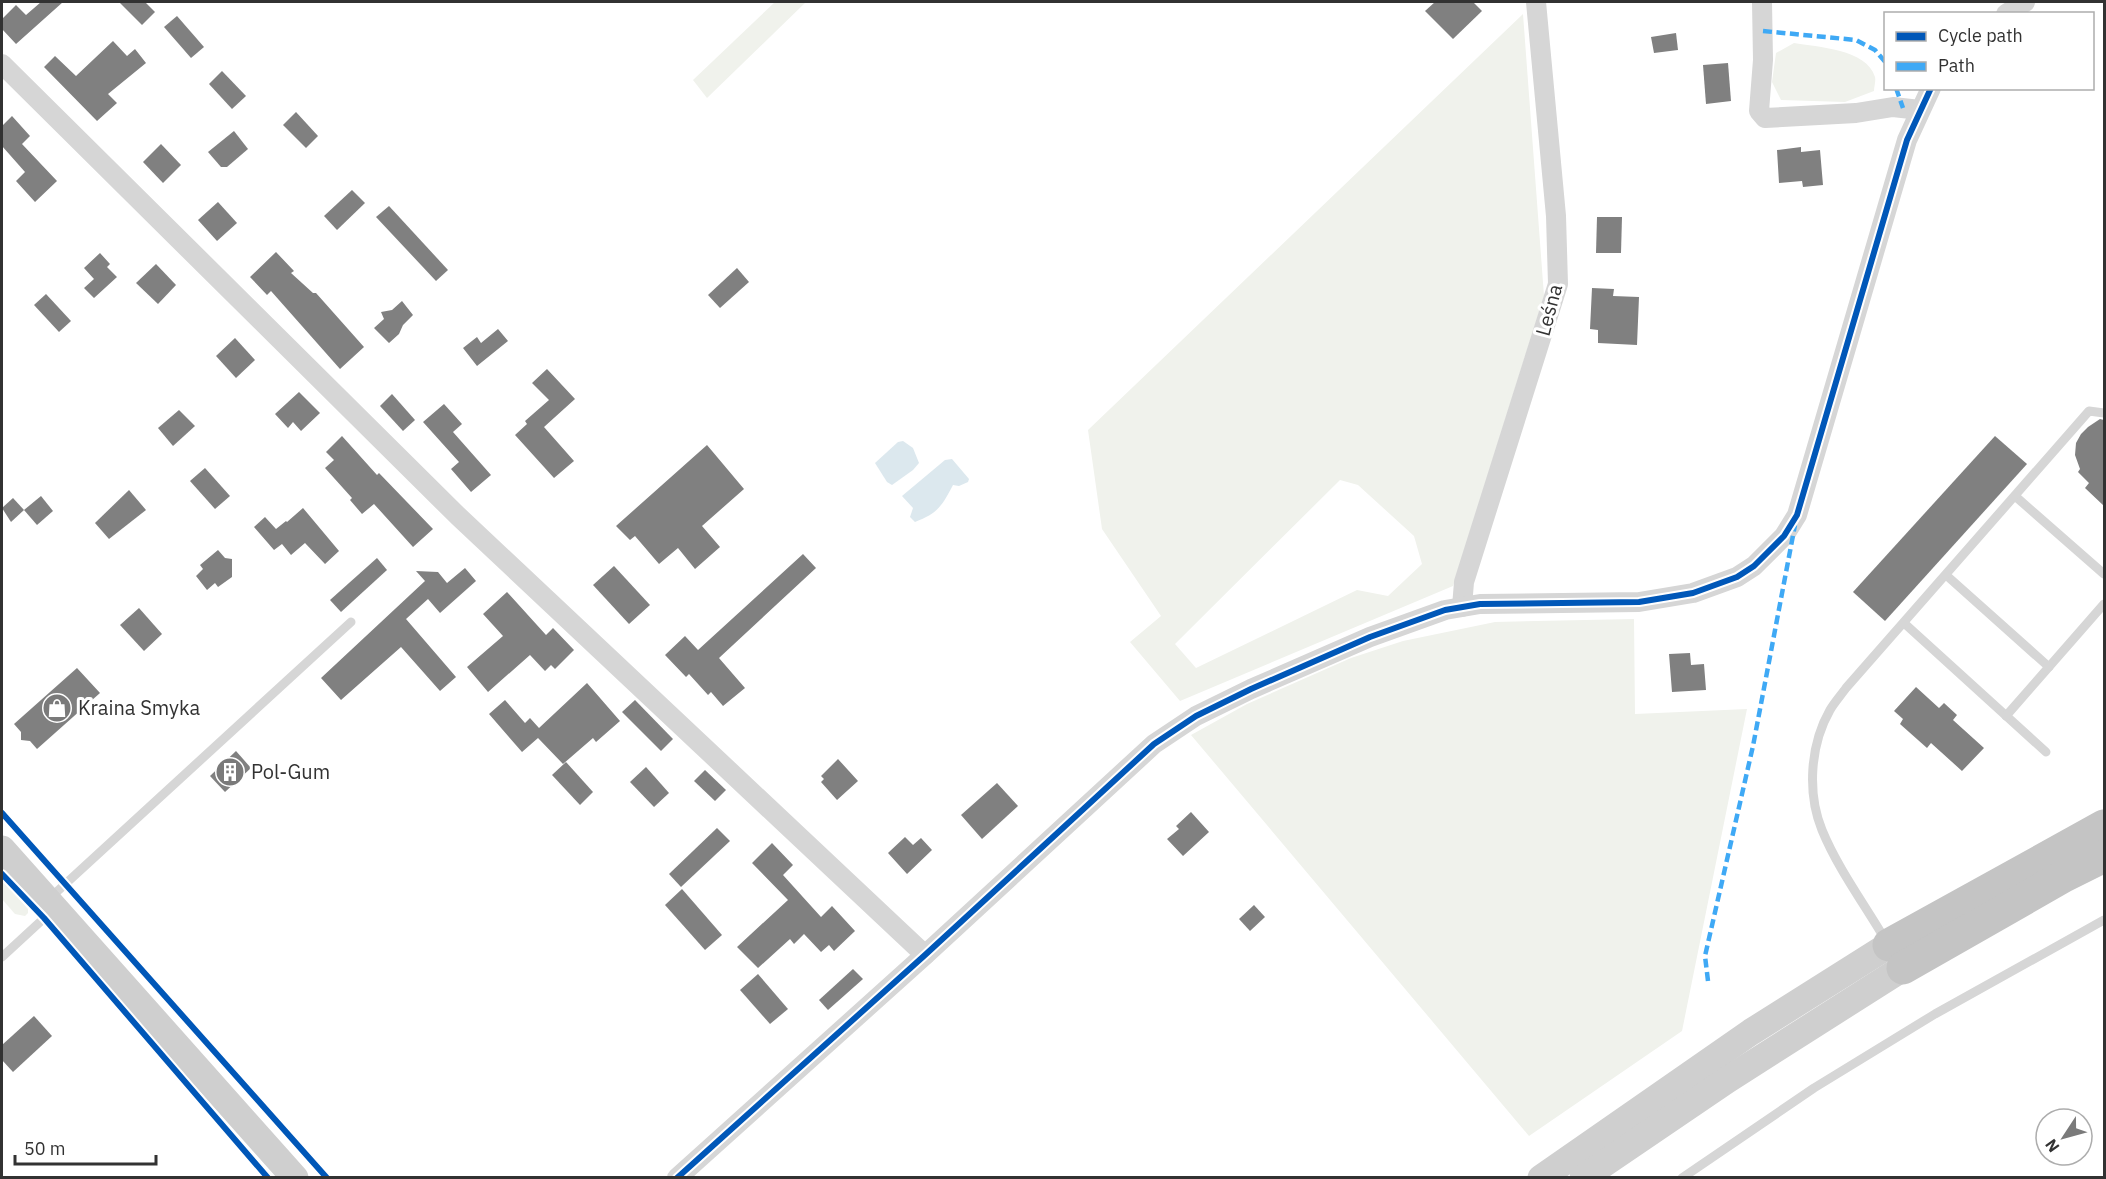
<svg xmlns="http://www.w3.org/2000/svg" width="2106" height="1179" viewBox="0 0 2106 1179" font-family="'IBM Plex Sans',sans-serif">
<style>
.green{fill:#f0f2ec;fill-rule:evenodd}
.water{fill:#dce8ee}
.building{fill:#808080}
.lines{fill:none;stroke-linecap:round;stroke-linejoin:round}
.service{stroke:#d6d6d6;stroke-width:9}
.minor{stroke:#d6d6d6;stroke-width:20}
.secondary{stroke:#cfcfcf;stroke-width:27}
.motorway{stroke:#c4c4c4;stroke-width:33}
.quiet{stroke:#3fa9f5;stroke-width:4.5;stroke-dasharray:9 4.5;stroke-linecap:butt}
.cycleway-casing{stroke:#fff;stroke-width:10}
.cycleway{stroke:#0057b8;stroke-width:6}
.labels{text-anchor:middle;stroke-width:6;stroke-linejoin:round;paint-order:stroke}
.street-label{font-size:20px;fill:#323232;stroke:#fff}
.poi-label{font-size:20px;fill:#323232;stroke:#fff;text-anchor:start}
</style>
<rect width="100%" height="100%" fill="#fff"/>
<g class="green">
<polygon points="775,2 806,2 707,98 693,80"/>
<path d="M1523,14L1544,296L1453,586L1180,701L1130,642L1161,616L1102,529L1088,430ZM1340,480L1358,485L1414,536L1422,564L1388,596L1357,590L1196,668L1175,644Z"/>
<path d="M1794,43C1817,47 1867,49 1875,77C1876,81 1874,87 1874,91L1845,102L1781,100L1772,82L1776,53Z"/>
<polygon points="1634,619 1635,714 1747,709 1682,1031 1529,1136 1191,735 1247,704 1351,658 1403,641 1495,622"/>
<polygon points="2,879 28,909 28,913 25,916 15,914 2,899"/>
</g>
<g class="water">
<polygon points="903,441 913,448 919,463 913,470 892,485 887,482 875,463 898,442"/>
<path d="M952,459L969,479L968,482L959,486L953,485C942,506 938,513 915,522L910,517L913,508L902,496L945,460Z"/>
</g>
<g class="building">
<polygon points="41,2 63,2 16,44 2,29 2,19 16,5 26,15"/>
<polygon points="119,2 145,2 155,12 142,25"/>
<polygon points="1435,2 1473,2 1482,11 1453,39 1425,11"/>
<polygon points="177,16 204,47 191,58 164,27"/>
<polygon points="1676,33 1678,50 1654,53 1651,37"/>
<polygon points="113,41 127,56 135,49 146,63 108,94 117,103 97,121 44,67 55,56 76,76"/>
<polygon points="1728,63 1731,101 1706,104 1703,65"/>
<polygon points="222,71 246,96 232,109 209,84"/>
<polygon points="296,112 318,136 306,148 283,125"/>
<polygon points="12,116 30,136 22,144 57,181 35,202 16,181 25,172 2,146 2,126"/>
<polygon points="234,131 248,149 227,167 221,167 208,152"/>
<polygon points="161,144 181,165 163,183 143,162"/>
<polygon points="1801,147 1801,152 1820,150 1823,185 1803,187 1802,181 1779,183 1777,150"/>
<polygon points="352,190 365,203 337,230 324,216"/>
<polygon points="218,202 237,223 217,241 198,220"/>
<polygon points="389,206 448,270 436,281 376,217"/>
<polygon points="1597,217 1622,217 1621,253 1596,253"/>
<polygon points="276,252 294,271 291,273 313,293 316,293 364,347 340,369 271,291 267,295 250,277"/>
<polygon points="100,253 110,264 107,267 117,277 94,298 84,288 94,279 84,268"/>
<polygon points="156,264 176,285 158,304 136,283"/>
<polygon points="737,268 749,282 720,308 708,295"/>
<polygon points="1592,288 1614,289 1613,296 1639,297 1637,345 1598,343 1598,330 1590,329"/>
<polygon points="46,294 71,321 59,332 34,305"/>
<polygon points="402,301 413,315 403,325 399,334 389,343 374,328 384,319 381,312 392,310"/>
<polygon points="498,329 508,341 477,366 463,348 477,337 481,343"/>
<polygon points="235,338 255,360 236,378 216,356"/>
<polygon points="547,369 575,399 544,427 574,461 554,478 515,435 527,424 525,421 549,400 532,383"/>
<polygon points="299,392 320,413 301,431 293,422 288,428 275,414"/>
<polygon points="392,394 415,420 403,431 380,406"/>
<polygon points="444,404 462,424 453,432 491,475 471,492 451,469 459,462 423,422"/>
<polygon points="179,410 195,426 173,446 158,428"/>
<polygon points="2100,419 2104,420 2104,506 2085,488 2089,483 2078,472 2080,469 2075,455 2076,443 2081,434 2088,427"/>
<polygon points="342,436 377,475 379,473 433,529 413,547 374,504 362,514 350,500 352,498 325,468 334,460 326,452"/>
<polygon points="1995,436 2027,464 1885,621 1853,592"/>
<polygon points="707,445 744,489 702,526 720,547 695,569 678,548 659,564 635,536 630,540 616,526"/>
<polygon points="205,468 230,496 215,509 190,481"/>
<polygon points="129,490 146,510 109,539 95,523"/>
<polygon points="41,496 53,511 37,525 24,510"/>
<polygon points="13,498 24,510 11,522 2,508"/>
<polygon points="303,508 339,551 325,564 305,543 291,555 282,544 274,550 254,527 265,517 276,529 286,521 287,522"/>
<polygon points="218,550 225,558 232,559 232,577 218,587 215,583 207,590 196,576 203,569 200,565"/>
<polygon points="803,554 816,568 719,658 745,688 723,706 711,692 708,695 689,674 686,677 665,655 685,636 698,650"/>
<polygon points="377,558 387,570 341,612 330,600"/>
<polygon points="614,566 650,605 629,624 593,585"/>
<polygon points="465,568 476,581 440,613 428,599 406,619 456,677 440,691 401,647 341,700 321,678 425,581 416,571 438,572 447,583"/>
<polygon points="507,592 546,635 553,628 574,650 555,669 551,665 545,671 530,655 488,692 467,667 503,636 483,614"/>
<polygon points="139,608 162,634 144,651 120,625"/>
<polygon points="1690,653 1691,665 1704,664 1706,690 1672,692 1669,654"/>
<polygon points="77,668 100,693 37,749 30,741 21,740 21,732 14,724"/>
<polygon points="587,683 620,721 596,742 593,738 563,764 538,738 522,752 489,714 505,700 525,723 530,718 539,728"/>
<polygon points="1916,687 1939,708 1944,703 1957,715 1953,720 1984,748 1962,771 1931,743 1927,748 1900,724 1903,719 1894,711"/>
<polygon points="635,700 673,739 661,751 622,712"/>
<polygon points="236,751 251,768 225,792 210,776"/>
<polygon points="838,759 858,781 837,800 821,782 824,779 821,776"/>
<polygon points="566,762 593,792 580,805 552,775"/>
<polygon points="646,767 669,793 654,807 630,782"/>
<polygon points="705,770 726,790 715,801 694,781"/>
<polygon points="997,783 1018,806 982,839 961,815"/>
<polygon points="1191,812 1209,832 1183,856 1167,839 1179,829 1176,826"/>
<polygon points="717,828 730,841 681,887 669,874"/>
<polygon points="905,837 913,845 921,838 932,850 907,874 888,853"/>
<polygon points="772,843 793,865 783,875 821,917 832,906 855,931 834,951 829,945 821,952 804,934 794,944 790,939 758,968 737,947 788,900 752,863"/>
<polygon points="682,889 722,935 705,950 665,905"/>
<polygon points="1254,905 1265,917 1250,931 1239,919"/>
<polygon points="853,969 863,979 828,1010 819,1000"/>
<polygon points="758,974 788,1009 770,1024 740,990"/>
<polygon points="34,1016 52,1036 13,1072 2,1060 2,1045"/>
</g>
<g class="lines">
<g class="service">
<polyline points="2015,496 2104,574"/>
<polyline points="1946,575 2049,667"/>
<polyline points="1904,623 2046,752"/>
<polyline points="2006,716 2104,604"/>
<polyline points="50,898 351,622"/>
<path d="M1886,941C1865,905 1838,869 1822,830C1807,793 1810,745 1830,710C1834,703 1841,695 1846,688L2089,411L2104,413"/>
<polyline points="2,957 53,910"/>
<polyline points="1682,1178 1814,1088 1935,1014 2104,920"/>
</g>
<g class="minor">
<polyline points="1762,2 1763,60 1759,111 1765,118 1856,113 1893,107 1920,110"/>
<polyline points="2006,14 2025,2"/>
<polyline points="2,64 458,516 925,955"/>
<polyline points="1462,607 1464,582 1558,284 1556,216 1536,2"/>
<polyline points="677,1178 925,955 1154,744 1196,716 1251,689 1370,637 1445,610 1480,604 1639,602 1693,593 1737,577 1754,566 1784,536 1797,515 1907,140 1931,88"/>
</g>
<g class="secondary">
<polyline points="2,849 295,1178"/>
<polyline points="1541,1178 1751,1032 1889,945"/>
<polyline points="1583,1178 1727,1080 1903,968"/>
</g>
<g class="motorway">
<polyline points="1889,945 2104,826"/>
<polyline points="1903,968 2064,876 2104,856"/>
</g>
<g class="quiet">
<polyline points="1763,31 1856,40 1875,50 1886,63"/>
<polyline points="1896,88 1903,108"/>
<polyline points="1708,981 1705,956 1753,746 1795,525"/>
</g>
<g class="cycleway-casing">
<g id="cycleway">
<polyline points="2,813 327,1178"/>
<polyline points="2,874 44,918 268,1178"/>
<polyline points="677,1178 925,955 1154,744 1196,716 1251,689 1370,637 1445,610 1480,604 1639,602 1693,593 1737,577 1754,566 1784,536 1797,515 1907,140 1931,88"/>
</g>
</g>
<use href="#cycleway" class="cycleway"/>
</g>
<defs>
<g id="shop-disc" transform="scale(1.5)"><circle r="9.5" fill="#7a7a7a" stroke="#fff"/><path d="M-5-2.5h2.3a2.7 3.5 0 0 1 5.4 0H5L5.5 6h-11ZM-1.5-2.5h3a1.5 2.3 0 0 0-3 0Z" fill="#fff"/></g>
<g id="building-disc" transform="scale(1.5)"><circle r="9.5" fill="#7a7a7a" stroke="#fff"/><path d="M-4-6H4V6H1V3H-1V6H-4ZM-2.5-4.3h1.7v1.8h-1.7ZM.8-4.3h1.7v1.8H.8ZM-2.5-1h1.7V.8h-1.7ZM.8-1h1.7V.8H.8Z" fill="#fff"/></g>
</defs>
<g fill-rule="evenodd">
<use href="#shop-disc" x="57" y="708"/>
<use href="#building-disc" x="230" y="772"/>
</g>
<g class="labels">
<g class="street-label">
<text transform="translate(1549 310) rotate(-75)" y="7">Leśna</text>
</g>
<g class="poi-label">
<text x="78" y="715">Kraina Smyka</text>
<text x="251" y="779">Pol-Gum</text>
</g>
</g>
<rect width="2106" height="1179" fill="none" stroke="#323232" stroke-width="6"/>
<rect x="1884" y="12" width="210" height="78" fill="#ffffff" stroke="#adadad" stroke-width="1.5"/>
<rect x="1896" y="32" width="30" height="9" fill="#0057b8" stroke="#adadad" stroke-width="1.5"/>
<text x="1938" y="42" font-size="18" fill="#323232">Cycle path</text>
<rect x="1896" y="62" width="30" height="9" fill="#3fa9f5" stroke="#adadad" stroke-width="1.5"/>
<text x="1938" y="72" font-size="18" fill="#323232">Path</text>
<g transform="translate(2064 1137) rotate(234)"><circle r="28" fill="#ffffff" stroke="#adadad" stroke-width="1.5"/>
<path d="M0-4.5L10 22L0 15L-10 22Z" fill="#7a7a7a"/>
<text y="-9" font-size="16" font-weight="bold" text-anchor="middle" fill="#323232">N</text>
</g>
<path d="M15 1155v9h141v-9" fill="none" stroke="#323232" stroke-width="3"/>
<text x="24" y="1155" font-size="18" fill="#323232" stroke="#ffffff" stroke-width="4.5" paint-order="stroke">50 m</text>
</svg>
